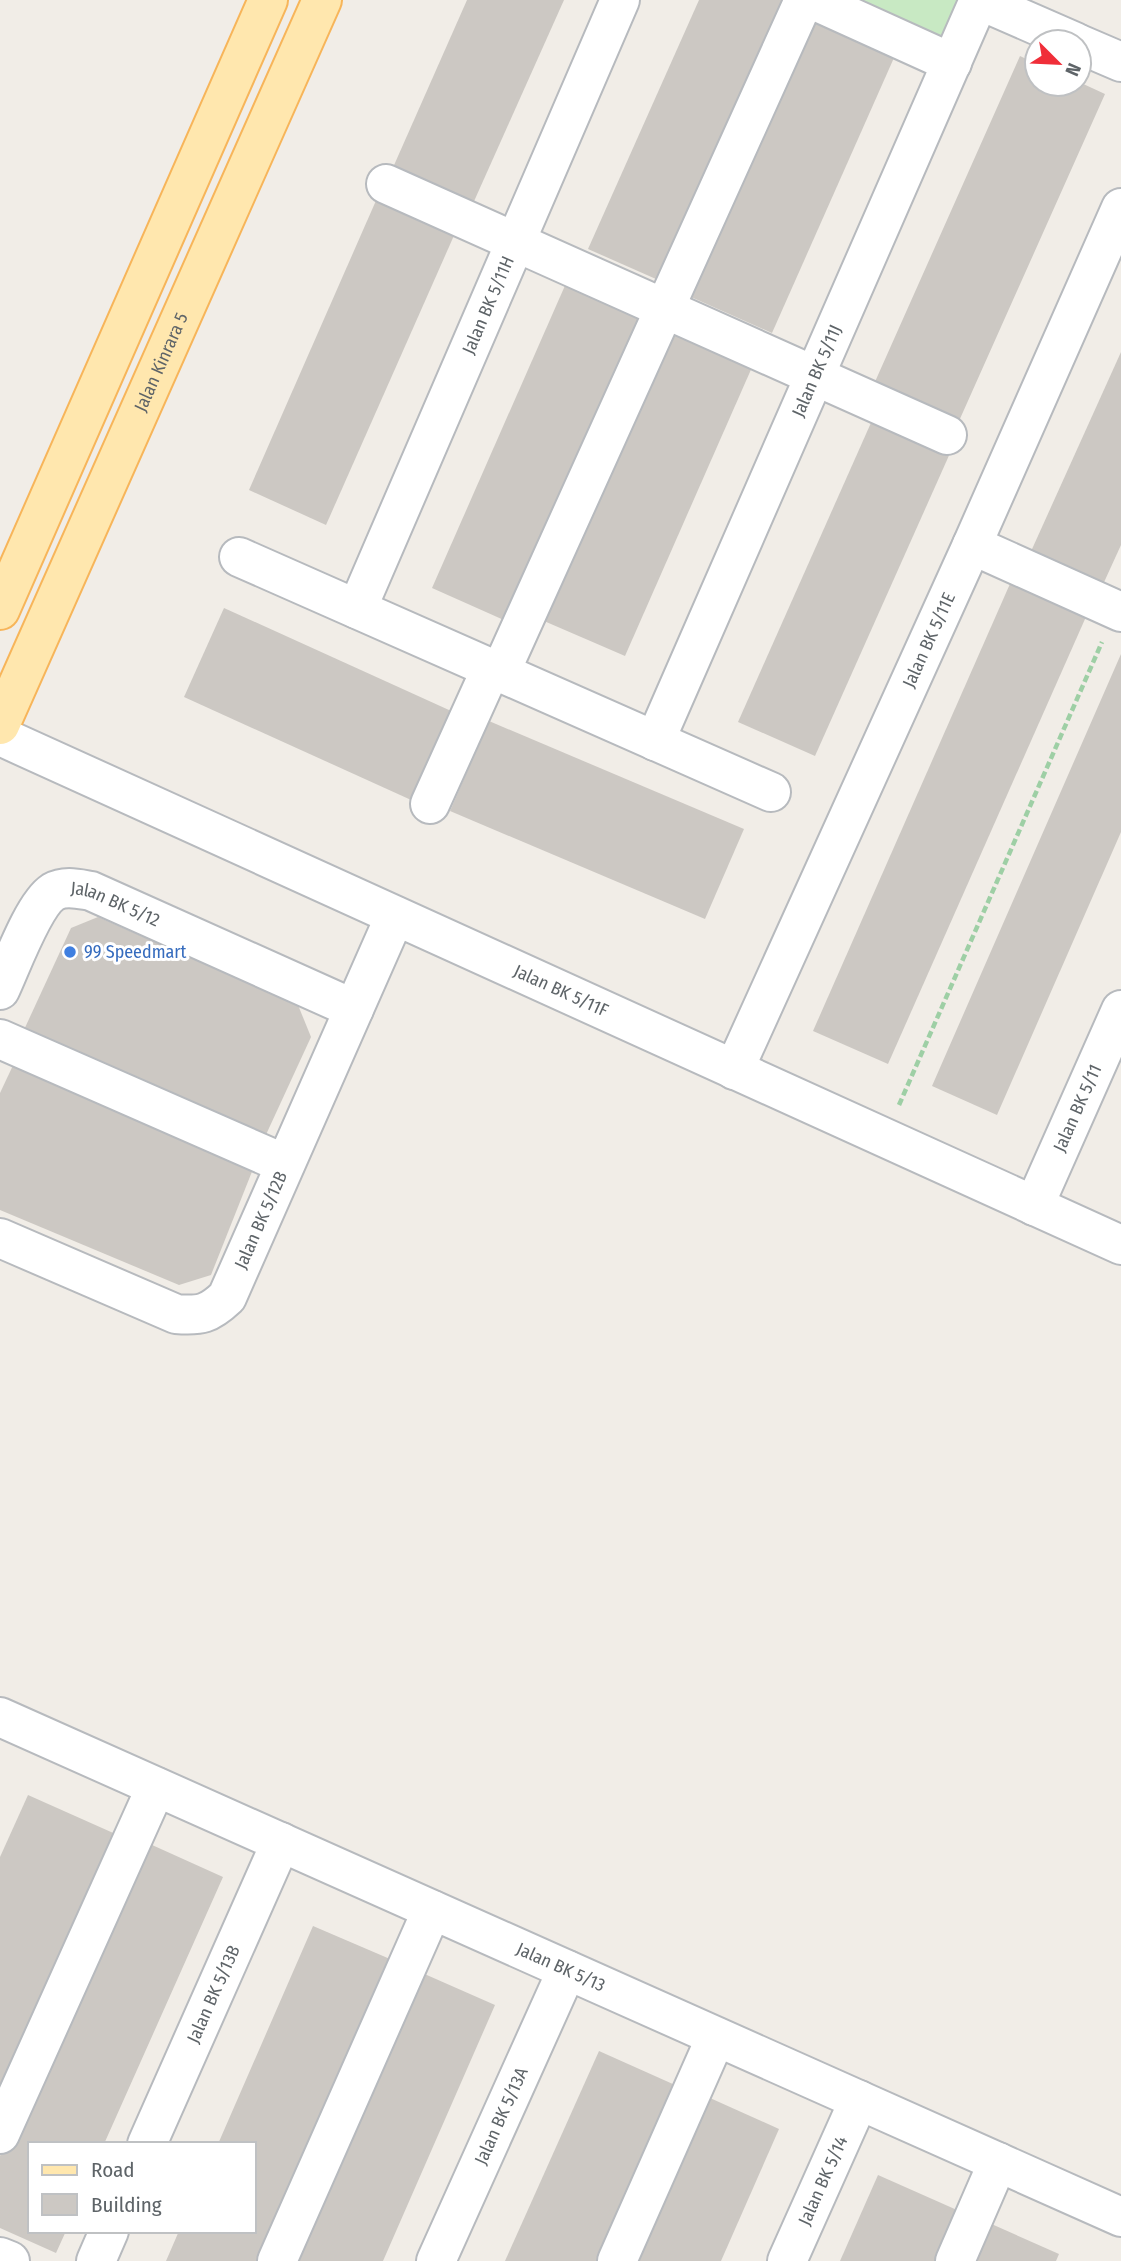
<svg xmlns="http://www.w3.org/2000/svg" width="1121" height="2261" viewBox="0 0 1121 2261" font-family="'Fira Sans Condensed',sans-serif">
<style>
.green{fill:#c8e9c3}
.building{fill:#ccc8c3}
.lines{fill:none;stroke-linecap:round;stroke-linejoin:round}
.minor-casing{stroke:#b7babe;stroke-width:42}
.major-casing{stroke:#f7b55a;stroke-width:42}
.path{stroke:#9ecfa5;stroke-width:4.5;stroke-dasharray:7 3.5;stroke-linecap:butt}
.minor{stroke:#fff;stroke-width:38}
.major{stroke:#ffe7ae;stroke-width:38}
.shop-dot{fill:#3f7fe0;stroke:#fff;stroke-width:2.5}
.labels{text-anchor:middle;stroke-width:6;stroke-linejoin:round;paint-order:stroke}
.street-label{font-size:18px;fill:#5e6468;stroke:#fff}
.shop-label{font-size:18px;fill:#366cbe;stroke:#fff;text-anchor:start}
</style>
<rect width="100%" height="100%" fill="#f1ede7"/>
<polygon class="green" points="843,0 958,0 940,42"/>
<g class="building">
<polygon points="467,0 564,0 471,208 391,172"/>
<polygon points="699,0 787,0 665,283 588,249"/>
<polygon points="816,15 897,51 772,333 691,297"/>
<polygon points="1020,56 1037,64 1037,84 1079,82 1105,94 959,421 874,384"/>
<polygon points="378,196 456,231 326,525 249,490"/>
<polygon points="567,281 648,316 513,624 432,588"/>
<polygon points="672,329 753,365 625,656 544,621"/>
<polygon points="1121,352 1121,545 1100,591 1028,558"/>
<polygon points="874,416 951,451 815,756 738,722"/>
<polygon points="1013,577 1089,610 888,1064 813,1031"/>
<polygon points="224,608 460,715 420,804 184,697"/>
<polygon points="1121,654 1121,832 997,1115 932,1086"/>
<polygon points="489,721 744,829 705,919 450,811"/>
<polygon points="98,917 298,1005 311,1037 264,1139 23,1032 71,928"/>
<polygon points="16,1059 255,1164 211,1275 179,1285 0,1210 0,1093"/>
<polygon points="28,1795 120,1836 0,2106 0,1857"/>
<polygon points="141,1840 223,1877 104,2144 30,2144 30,2231 66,2231 56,2253 0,2228 0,2156"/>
<polygon points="313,1926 397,1962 266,2261 166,2261 179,2231 254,2231 254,2144 218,2144"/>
<polygon points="420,1972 495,2005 383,2261 294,2261"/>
<polygon points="599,2051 684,2089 607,2261 505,2261"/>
<polygon points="710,2098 779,2129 721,2261 637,2261"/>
<polygon points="878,2175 966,2214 946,2261 840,2261"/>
<polygon points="987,2222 1059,2254 1056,2261 969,2261"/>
</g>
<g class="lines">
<g class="minor-casing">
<g id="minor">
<polyline points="813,0 952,63"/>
<polyline points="979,0 1075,42"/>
<polyline points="1079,44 1121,62"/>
<polyline points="386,184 947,435"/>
<polyline points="972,545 1121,612"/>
<polyline points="239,557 771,792"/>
<path id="s1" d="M357,609L620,0"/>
<polyline points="500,673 804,0"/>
<path id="s2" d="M0,736L1121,1245"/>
<path id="s3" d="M655,741L979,0"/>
<polyline points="430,804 491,669"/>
<path id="s4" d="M0,990C11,967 33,905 53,892C65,885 79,889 91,891L354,1009"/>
<polyline points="0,1039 285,1164"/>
<path id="s5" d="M734,1070L972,545L1121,208"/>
<path id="s6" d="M1034,1206L1121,1010"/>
<path id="s7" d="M0,1238L176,1314C201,1316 209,1314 227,1297L395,916"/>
<path id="s8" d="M0,1717L1121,2217"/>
<polyline points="0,2134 156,1787"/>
<path id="s9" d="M147,2144L281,1842"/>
<polyline points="0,2257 10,2261"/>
<polyline points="96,2261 109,2231"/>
<polyline points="277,2261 432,1910"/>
<path id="s10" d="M436,2261L567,1970"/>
<polyline points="617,2261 716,2037"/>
<path id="s11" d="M787,2261L859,2100"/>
<polyline points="955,2261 998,2162"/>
</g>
</g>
<g class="major-casing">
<g id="major">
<polyline points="0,610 268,0"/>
<path id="s12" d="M0,725L322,0"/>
</g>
</g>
<polyline class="path" points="899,1105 1102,642"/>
<use href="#minor" class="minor"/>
<use href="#major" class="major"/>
</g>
<circle class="shop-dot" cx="70" cy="952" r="7"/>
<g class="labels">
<g class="street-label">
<text dy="6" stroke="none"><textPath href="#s1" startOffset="331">Jalan BK 5/11H</textPath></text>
<text dy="6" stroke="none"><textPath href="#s12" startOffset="397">Jalan Kinrara 5</textPath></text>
<text dy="6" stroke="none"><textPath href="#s3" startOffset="404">Jalan BK 5/11J</textPath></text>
<text dy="6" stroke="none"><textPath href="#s5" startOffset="472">Jalan BK 5/11E</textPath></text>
<text dy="6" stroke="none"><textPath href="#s4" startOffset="178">Jalan BK 5/12</textPath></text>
<text dy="6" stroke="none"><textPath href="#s2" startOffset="616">Jalan BK 5/11F</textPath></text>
<text dy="6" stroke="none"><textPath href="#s6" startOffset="107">Jalan BK 5/11</textPath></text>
<text dy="6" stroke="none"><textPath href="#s7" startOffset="332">Jalan BK 5/12B</textPath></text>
<text dy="6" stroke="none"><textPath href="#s8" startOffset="614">Jalan BK 5/13</textPath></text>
<text dy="6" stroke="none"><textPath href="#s9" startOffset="164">Jalan BK 5/13B</textPath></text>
<text dy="6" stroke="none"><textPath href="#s10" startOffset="159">Jalan BK 5/13A</textPath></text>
<text dy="6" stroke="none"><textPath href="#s11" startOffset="88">Jalan BK 5/14</textPath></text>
</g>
<g class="shop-label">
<text x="84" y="958">99 Speedmart</text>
</g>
</g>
<rect x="28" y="2142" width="228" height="91" fill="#ffffff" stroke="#bfc1c3" stroke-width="2"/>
<rect x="42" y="2165" width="35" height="10" fill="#ffe7ae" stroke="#bfc1c3" stroke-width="2"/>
<text x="91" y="2177" font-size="21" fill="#5e6468">Road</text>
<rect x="42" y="2194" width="35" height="21" fill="#ccc8c3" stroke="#bfc1c3" stroke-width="2"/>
<text x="91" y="2212" font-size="21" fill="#5e6468">Building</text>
<g transform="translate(1058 63) rotate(114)"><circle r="33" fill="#ffffff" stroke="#bfc1c3" stroke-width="2"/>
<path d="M0-5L12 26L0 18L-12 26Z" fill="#f02e39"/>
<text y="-10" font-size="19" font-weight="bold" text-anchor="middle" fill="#5e6468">N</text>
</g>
</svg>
